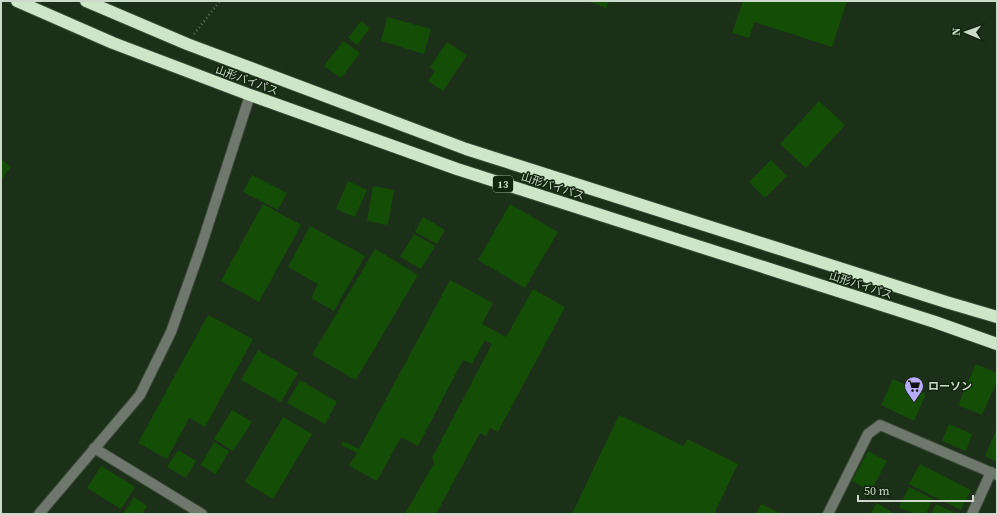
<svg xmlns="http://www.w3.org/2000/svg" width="998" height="515" viewBox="0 0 998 515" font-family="'Source Serif 4','Noto Sans JP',serif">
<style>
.building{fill:#144e06}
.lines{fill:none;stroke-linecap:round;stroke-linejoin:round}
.minor-casing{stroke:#384a35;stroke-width:12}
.highway-casing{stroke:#384a35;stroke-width:14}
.path{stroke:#60705c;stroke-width:2.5;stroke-dasharray:1 3;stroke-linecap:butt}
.minor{stroke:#6e786c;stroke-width:10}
.highway{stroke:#cde6c8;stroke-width:12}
.labels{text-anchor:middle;stroke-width:3;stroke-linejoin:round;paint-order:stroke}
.shield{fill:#12250f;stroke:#95a393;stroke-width:1}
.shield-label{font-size:10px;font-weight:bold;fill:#cdd9cb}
.street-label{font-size:11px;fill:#cdd9cb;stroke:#12250f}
.poi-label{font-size:11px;font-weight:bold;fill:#cdd9cb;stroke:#12250f;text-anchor:start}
</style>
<rect width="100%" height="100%" fill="#1c2f18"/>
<g class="building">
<polygon points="588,1 609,1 606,8"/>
<polygon points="743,1 847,1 832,47 754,22 749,38 732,33"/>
<polygon points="387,17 431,29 424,54 381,41"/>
<polygon points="361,21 370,28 357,45 348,38"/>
<polygon points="343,41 360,53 341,78 324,66"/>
<polygon points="447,42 467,55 443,91 428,81 435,71 430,67"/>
<polygon points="819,101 845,125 806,168 780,144"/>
<polygon points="1,159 11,167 1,180"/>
<polygon points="771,160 787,176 765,198 749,182"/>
<polygon points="252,175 287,193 278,210 243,192"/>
<polygon points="348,181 367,190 355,217 336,209"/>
<polygon points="373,186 394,190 388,225 367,221"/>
<polygon points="263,204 301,225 259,302 221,281"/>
<polygon points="510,204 558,232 525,288 478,260"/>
<polygon points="423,217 445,230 437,244 415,232"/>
<polygon points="310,226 365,256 334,311 311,298 318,284 288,267"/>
<polygon points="414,234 435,246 421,269 400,257"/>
<polygon points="375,249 418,275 356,380 312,355"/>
<polygon points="450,280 493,303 482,324 506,337 533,289 565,307 498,432 490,428 486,436 480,433 436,514 405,514 434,463 432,458 492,344 485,340 472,364 463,360 418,446 401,437 377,481 349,466 357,453 341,445 343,441 359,449"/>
<polygon points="208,315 253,339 205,427 189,418 167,459 138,443"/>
<polygon points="258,350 298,373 281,402 241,380"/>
<polygon points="976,364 997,373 997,381 982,415 958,405"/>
<polygon points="893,379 926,394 914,421 881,405"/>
<polygon points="300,380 337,402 325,424 287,403"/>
<polygon points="232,410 252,422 233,451 214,439"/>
<polygon points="619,415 684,446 687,439 738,464 714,514 572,514"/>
<polygon points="283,417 312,434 273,499 245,482"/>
<polygon points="949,424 972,434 966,451 942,441"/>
<polygon points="997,428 997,462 985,456"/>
<polygon points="214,442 229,451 216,474 201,465"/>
<polygon points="178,450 196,461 186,478 167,467"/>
<polygon points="868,451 887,461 871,491 852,481"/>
<polygon points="920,464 971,490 961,510 909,484"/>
<polygon points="101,466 135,487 121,509 87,488"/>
<polygon points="909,487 933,499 926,514 914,514 899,507"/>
<polygon points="134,497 147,506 142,514 123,514"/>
<polygon points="877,503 893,513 893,514 870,514"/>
<polygon points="761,504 782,514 756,514"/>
<polygon points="936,504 957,514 931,514"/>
</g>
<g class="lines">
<g class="minor-casing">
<g id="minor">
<polyline points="94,448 202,514"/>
<polyline points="39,514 140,395 171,332 200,250 250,95"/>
<polyline points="828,514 868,434 880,425 997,475"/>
<polyline points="972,514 991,472"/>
</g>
</g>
<g class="highway-casing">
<g id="highway">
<polyline points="17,1 113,43 250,95 457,169 935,322 997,344"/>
<polyline points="86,1 187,44 466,149 946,302 997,317"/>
</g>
</g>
<polyline class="path" points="194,34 220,1"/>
<use href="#minor" class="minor"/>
<use href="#highway" class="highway"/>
</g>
<defs>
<g id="supermarket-pin" transform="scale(1)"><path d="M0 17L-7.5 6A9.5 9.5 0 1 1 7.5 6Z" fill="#b6acf8" stroke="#12250f"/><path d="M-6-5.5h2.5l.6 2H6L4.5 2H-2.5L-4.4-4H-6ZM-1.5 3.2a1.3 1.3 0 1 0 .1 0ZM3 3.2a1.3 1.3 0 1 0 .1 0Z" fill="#111"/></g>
</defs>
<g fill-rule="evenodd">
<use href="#supermarket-pin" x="914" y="386"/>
</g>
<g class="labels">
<rect class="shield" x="493" y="176" width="20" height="16" rx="3"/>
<g class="shield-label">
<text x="503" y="188">13</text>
</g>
<g class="street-label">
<text transform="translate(247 80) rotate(20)" y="4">山形バイパス</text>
<text transform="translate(553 186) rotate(18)" y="4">山形バイパス</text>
<text transform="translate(861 285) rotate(18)" y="4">山形バイパス</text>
</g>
<g class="poi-label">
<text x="928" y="390">ローソン</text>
</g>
</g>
<rect width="998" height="515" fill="none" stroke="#cdd9cb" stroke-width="4"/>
<g transform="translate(966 32) rotate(272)" stroke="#12250f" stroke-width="3" paint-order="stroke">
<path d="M0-3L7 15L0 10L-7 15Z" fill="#cdd9cb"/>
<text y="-6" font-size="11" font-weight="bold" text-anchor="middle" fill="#cdd9cb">N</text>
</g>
<path d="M858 495v6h115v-6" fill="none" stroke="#cdd9cb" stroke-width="2"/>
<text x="864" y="495" font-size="12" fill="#cdd9cb" stroke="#12250f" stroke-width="3" paint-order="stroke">50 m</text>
</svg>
